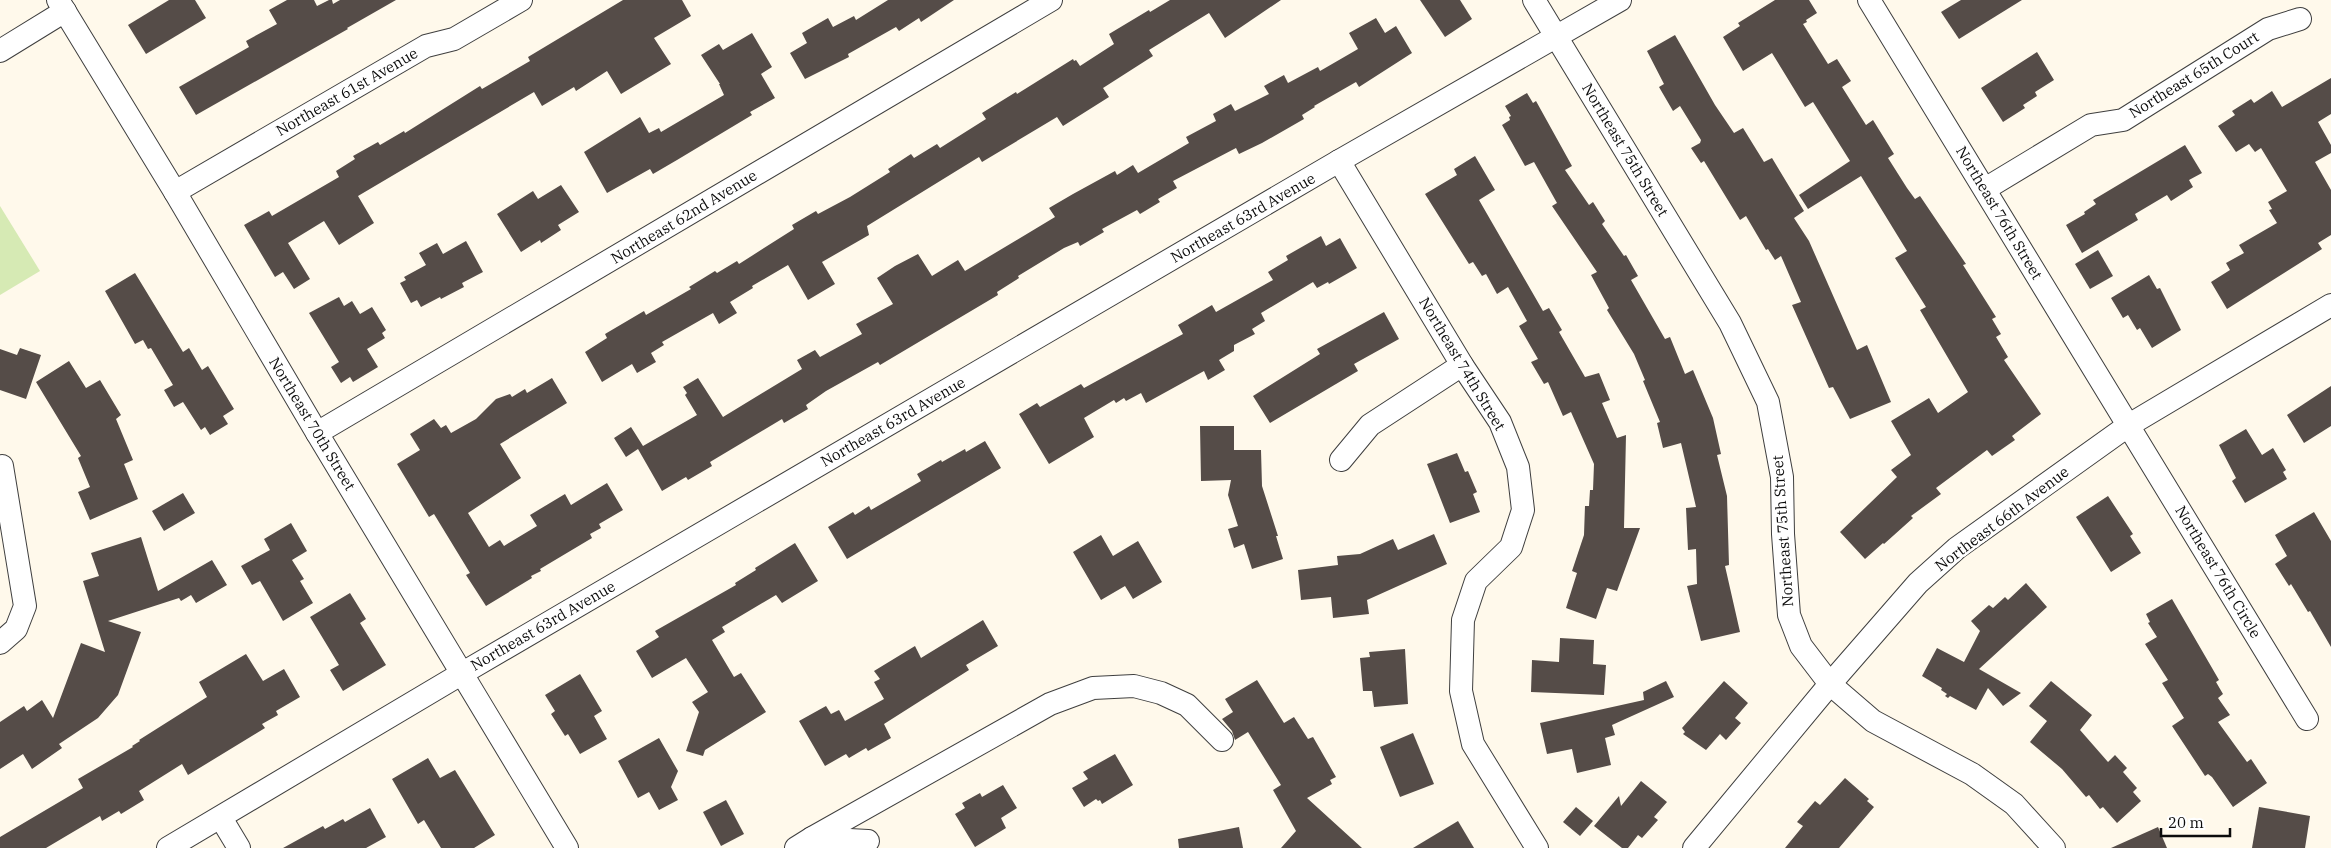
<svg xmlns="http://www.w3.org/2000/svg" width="2331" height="848" viewBox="0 0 2331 848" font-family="'IBM Plex Serif',serif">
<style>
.green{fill:#d6eab4}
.building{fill:#554c48}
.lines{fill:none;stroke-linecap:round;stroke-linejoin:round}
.minor-casing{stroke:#3f3f3f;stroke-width:24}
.minor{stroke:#fff;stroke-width:22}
.labels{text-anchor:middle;stroke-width:5;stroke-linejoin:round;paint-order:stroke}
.street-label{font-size:15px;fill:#0c0c0c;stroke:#fff}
</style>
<rect width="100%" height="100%" fill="#fff9eb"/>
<polygon class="green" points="0,206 40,271 0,295"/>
<g class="building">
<polygon points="169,0 195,0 206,18 146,54 128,25"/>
<polygon points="287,0 314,0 317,6 329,0 332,0 333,4 340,0 396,0 347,28 348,29 196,115 179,87 249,47 246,41 277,24 269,10"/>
<polygon points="623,0 682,0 691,16 654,38 671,64 621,94 607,71 576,91 574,87 542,106 534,92 358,196 374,223 339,245 324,221 288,243 310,279 294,289 283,272 275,277 244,225 269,211 272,216 339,177 336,171 355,159 353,156 378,142 380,145 404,131 405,133 480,86 482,89 530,61 528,57"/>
<polygon points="888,0 954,0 921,22 919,18 899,31 896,27 848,54 849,57 805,79 790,53 807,43 802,33 828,18 833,27 854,16 856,20"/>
<polygon points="1170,0 1281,0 1225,38 1209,13 1149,50 1153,56 1103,88 1109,97 1063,126 1057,117 982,162 979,157 867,226 869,235 822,262 835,284 808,300 788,265 752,286 753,288 730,302 737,313 719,324 713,313 662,342 664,345 651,353 656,362 637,373 632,364 602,382 585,352 607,338 605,334 644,311 646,315 691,289 689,287 715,271 717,273 737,261 739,264 794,229 792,225 816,211 818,214 850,197 890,172 888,169 911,154 914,158 937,144 940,148 986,119 982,113 1016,92 1017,94 1073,59 1074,61 1076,60 1080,66 1114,44 1109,34 1149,10 1150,12"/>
<polygon points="1420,0 1460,0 1472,19 1445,37"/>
<polygon points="1775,0 1809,0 1817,13 1806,20 1807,22 1803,24 1828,64 1837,59 1851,81 1842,87 1866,125 1873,120 1894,154 1888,158 1907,188 1915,199 1920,196 1966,264 1963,265 1996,317 1992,319 2001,334 1996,337 2008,357 2004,360 2041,414 2012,436 2015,440 1992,456 1987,450 1936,488 1941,494 1911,516 1913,518 1884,544 1883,543 1865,559 1840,532 1897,477 1891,470 1911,455 1891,421 1929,398 1938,413 1968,392 1920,310 1926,307 1895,258 1907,251 1861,176 1808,209 1799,195 1850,161 1813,102 1805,107 1772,53 1743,71 1723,37 1740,26 1738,23"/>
<polygon points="1961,0 2022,0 1959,39 1941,12"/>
<polygon points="1376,18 1385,33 1396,26 1412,53 1359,87 1356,82 1314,106 1315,107 1302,115 1304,119 1262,143 1239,154 1236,148 1173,181 1177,188 1158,199 1160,202 1140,214 1137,210 1102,229 1104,232 1080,246 1078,242 1064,248 1018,276 1019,278 997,292 998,295 880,365 878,362 826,391 806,405 808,409 784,423 782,419 710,462 712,466 688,480 686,477 662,491 638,449 626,457 614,438 631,427 643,446 697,415 685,395 687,393 683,387 698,378 723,417 802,369 797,360 815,350 820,357 862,334 856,324 893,304 877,278 895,266 918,254 932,276 958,260 965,271 1055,217 1049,208 1073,194 1115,171 1117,175 1133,165 1138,173 1189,143 1186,137 1216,121 1213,114 1231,104 1235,111 1269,94 1264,86 1284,75 1288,83 1318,67 1320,71 1358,49 1349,33"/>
<polygon points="752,33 772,67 761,74 775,98 750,112 752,115 677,160 653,174 650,169 607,193 584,152 640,117 649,133 659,128 661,132 724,95 719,84 720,84 701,55 719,44 723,50"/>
<polygon points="1675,35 1715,105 1734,133 1743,128 1764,162 1772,158 1804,211 1794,218 1809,241 1857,350 1867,345 1891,402 1850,419 1833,387 1829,388 1792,305 1801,302 1781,256 1775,260 1768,249 1766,250 1746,216 1740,220 1704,161 1701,163 1691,148 1700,143 1701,140 1680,106 1673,111 1659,87 1664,84 1647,51"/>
<polygon points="2037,52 2054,80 2035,92 2037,96 2023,105 2025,108 2003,122 1981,88"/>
<polygon points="2331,78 2331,114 2318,122 2331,145 2331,153 2315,162 2331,190 2331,235 2318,243 2322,249 2227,309 2211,282 2230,270 2226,263 2244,253 2239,245 2277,223 2269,210 2272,209 2268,202 2287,191 2261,148 2255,152 2249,144 2236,152 2218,126 2235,115 2232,111 2251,99 2254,103 2272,91 2282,107"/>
<polygon points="1527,93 1533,103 1536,101 1572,166 1565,170 1589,205 1593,202 1605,221 1602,224 1624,256 1626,255 1638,276 1631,280 1665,339 1670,337 1685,374 1693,370 1713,418 1721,454 1717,455 1727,496 1729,565 1725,566 1740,632 1701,641 1687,586 1697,584 1696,549 1688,550 1686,508 1696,507 1681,443 1663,448 1657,423 1660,422 1643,381 1645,380 1634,354 1607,310 1609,308 1591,275 1597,272 1552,206 1557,203 1534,162 1525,166 1502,125 1510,120 1509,117 1511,116 1505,106"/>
<polygon points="2185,145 2202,173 2189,180 2193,187 2171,201 2167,195 2135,214 2138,220 2082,253 2066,225 2085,214 2084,212 2096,204 2093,200"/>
<polygon points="1475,156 1495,190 1479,200 1543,311 1549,308 1562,330 1559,332 1585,377 1599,373 1610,400 1602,403 1617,438 1626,435 1624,528 1640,528 1617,591 1607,588 1596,619 1566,608 1577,573 1572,571 1584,535 1585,506 1589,506 1590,490 1593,490 1594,464 1571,412 1563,416 1548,382 1544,384 1531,362 1538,359 1519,326 1527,321 1508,287 1497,294 1486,274 1482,276 1473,262 1469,264 1425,194 1457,175 1454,169"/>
<polygon points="561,185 579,212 558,225 561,230 541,243 540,240 521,252 497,214 533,191 538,199"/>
<polygon points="1321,236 1326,246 1340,238 1357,268 1329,284 1328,282 1317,288 1313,282 1261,313 1265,321 1252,329 1255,334 1234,345 1234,351 1219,360 1225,370 1208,380 1204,371 1146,403 1141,393 1126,401 1124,398 1116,403 1114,400 1084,418 1094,437 1049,464 1019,414 1037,403 1040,407 1081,384 1084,388 1183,334 1178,325 1212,305 1216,312 1273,280 1268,272 1288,260 1286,256"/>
<polygon points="466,241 483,272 462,283 464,287 441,299 440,297 421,307 417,300 411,303 400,283 406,280 404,277 426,265 419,253 437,243 443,254"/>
<polygon points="2098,250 2113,276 2090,289 2075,264"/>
<polygon points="135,273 183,352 189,348 202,370 208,366 234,409 223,416 228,424 210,435 205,427 201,430 183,402 174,407 164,390 173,385 151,348 148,349 143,340 135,344 105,291"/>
<polygon points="2149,275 2157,289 2160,288 2181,330 2152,348 2140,328 2137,330 2128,315 2123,318 2111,298"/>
<polygon points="339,297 344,306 352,301 360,314 372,307 386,330 382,333 385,338 367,349 378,367 353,382 350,377 341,383 331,367 339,362 309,313"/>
<polygon points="1384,312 1399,339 1354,364 1358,371 1270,423 1253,396 1320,354 1317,349"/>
<polygon points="20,348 41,355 26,399 0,390 0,349 17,355"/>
<polygon points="69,361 86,388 100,380 121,415 116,419 133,460 124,464 138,499 90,520 78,492 90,487 78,458 81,456 36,382"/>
<polygon points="552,378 567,403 500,444 521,478 468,513 489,547 500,540 504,546 537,526 530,515 565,494 571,505 607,483 623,510 599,524 601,528 590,534 592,538 540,569 541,571 531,576 532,578 486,606 466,575 470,573 434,514 429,517 397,464 420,450 410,434 434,419 441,428 446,425 451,433 476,419 496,399 510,394 512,397 525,389 527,393"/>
<polygon points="2331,386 2331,426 2304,443 2287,415"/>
<polygon points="1200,426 1234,426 1234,450 1261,450 1262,486 1278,536 1276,536 1283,559 1252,569 1244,544 1234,548 1228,529 1238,526 1228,495 1231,480 1201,481"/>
<polygon points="2246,429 2262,455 2273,448 2286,470 2283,472 2287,479 2245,503 2232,481 2236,478 2219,445"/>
<polygon points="985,441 1001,468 847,559 828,527 853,512 855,515 869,506 871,510 921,481 917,474 941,460 942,462 965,449 966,452"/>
<polygon points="1457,453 1465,472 1468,471 1477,492 1473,494 1480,512 1450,523 1427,464"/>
<polygon points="183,493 195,513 164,531 152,511"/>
<polygon points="2108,496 2133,534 2130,536 2141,553 2111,572 2076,517"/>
<polygon points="2314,512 2331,541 2331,647 2310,611 2308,612 2291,584 2289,586 2275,564 2287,556 2275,535"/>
<polygon points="291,523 307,551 292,560 304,579 300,581 313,603 283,621 260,581 252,585 241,566 270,550 264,539"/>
<polygon points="1434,534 1447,564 1367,600 1369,614 1333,618 1331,597 1301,600 1298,570 1338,565 1337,556 1360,554 1393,539 1398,550"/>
<polygon points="1101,535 1113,556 1138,541 1162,582 1133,599 1125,586 1101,600 1073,552"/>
<polygon points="141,537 158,591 212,560 227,585 196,603 191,595 181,601 179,598 108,621 141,632 118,695 98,718 59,744 62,748 32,769 23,754 0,769 0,722 24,706 27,711 42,700 53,718 81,643 105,652 83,581 99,576 91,553"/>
<polygon points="795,543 818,581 782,603 776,595 722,627 725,632 712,640 734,677 741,673 766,712 705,750 703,756 686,751 699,712 692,702 708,692 686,658 652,678 636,651 659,637 655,631 736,585 735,583 756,570 755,568"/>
<polygon points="2026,583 2047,607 1979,669 2021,693 2003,706 1988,688 1976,710 1950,696 1948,698 1945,696 1947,694 1941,690 1942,688 1922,676 1937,648 1964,662 1980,631 1971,621 1989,605 1993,608 2005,597 2008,600"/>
<polygon points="350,593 366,619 360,623 386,665 343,691 330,670 339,665 310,617"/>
<polygon points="2172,599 2219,680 2216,682 2223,694 2218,698 2230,715 2218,722 2247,762 2251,759 2267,783 2233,807 2212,777 2208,774 2205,776 2172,726 2184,718 2162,683 2168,680 2145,644 2157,637 2148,623 2150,622 2146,614"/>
<polygon points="983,620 998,646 966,665 969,670 884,724 891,738 868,751 866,748 849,758 846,754 825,766 799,721 826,706 831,714 839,710 845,721 884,699 874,682 880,679 874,671 915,646 921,658"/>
<polygon points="1560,638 1594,640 1593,664 1606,665 1604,695 1531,692 1532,660 1559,662"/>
<polygon points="1405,649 1408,704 1374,707 1372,691 1363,691 1360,658 1370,657 1369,652"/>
<polygon points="246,654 263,681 284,669 300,697 276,711 278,715 262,724 265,728 188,775 182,764 139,791 144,800 121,814 119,811 102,821 100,816 46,848 0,848 0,837 83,788 78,779 133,747 132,746 140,741 139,740 207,697 199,682"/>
<polygon points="580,674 602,711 594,716 607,739 580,754 568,734 565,736 551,714 555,711 545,695"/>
<polygon points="1257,680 1284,723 1294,717 1308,739 1313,737 1336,777 1330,780 1332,784 1307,798 1362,848 1281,848 1296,831 1273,790 1281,785 1248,732 1235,740 1232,731 1222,719 1233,712 1225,699"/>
<polygon points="1666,681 1674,697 1612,725 1615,735 1605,738 1611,765 1577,773 1572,749 1547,754 1540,723 1644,700 1643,692"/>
<polygon points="1724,681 1748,703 1735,718 1741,723 1726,740 1720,734 1706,750 1683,734 1685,732 1682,728"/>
<polygon points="2051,681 2092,715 2080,730 2108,762 2115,755 2127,768 2123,772 2137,788 2133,792 2141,801 2117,823 2103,807 2100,809 2089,795 2086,797 2062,769 2030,742 2047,721 2029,706"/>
<polygon points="1413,733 1434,784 1400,797 1380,747"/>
<polygon points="659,738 678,771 671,787 678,800 659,810 649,792 638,798 618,761"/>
<polygon points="1115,754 1133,785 1102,804 1100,800 1098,801 1096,799 1084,807 1072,788 1088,779 1083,772"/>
<polygon points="428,758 440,778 455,770 495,835 474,848 441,848 424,820 418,824 392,779"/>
<polygon points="1845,778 1869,799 1867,801 1874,807 1839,848 1785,848 1803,826 1797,822 1815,801 1820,805"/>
<polygon points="1641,781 1667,802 1654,817 1658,820 1642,838 1638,835 1628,848 1622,848 1594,826 1619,796 1621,806"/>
<polygon points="1003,785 1017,808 1001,818 1006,828 975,847 955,814 965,808 962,803 980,793 982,797"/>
<polygon points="726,800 744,834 721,846 703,812"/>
<polygon points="1576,807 1593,821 1580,836 1563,822"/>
<polygon points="2259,807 2310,816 2305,848 2252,848"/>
<polygon points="370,808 386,837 366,848 283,848 323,826 325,829 343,819 345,822"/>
<polygon points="1458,821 1474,848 1413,848"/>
<polygon points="1239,827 1243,848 1179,848 1178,839"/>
<polygon points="2158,827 2167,848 2111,848"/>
</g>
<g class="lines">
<g class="minor-casing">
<g id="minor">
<polyline points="58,0 175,192 317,433 567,848"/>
<polyline points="1534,0 1730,323 1768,402 1782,477 1783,534 1789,615 1801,646 1830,684 1873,721 1972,774 2014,804 2054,848"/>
<polyline points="1869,0 2307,719"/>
<polyline points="0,51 65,11"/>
<polyline points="1339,161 1462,365 1500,422 1518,467 1523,510 1511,547 1476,581 1463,620 1461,691 1473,744 1537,848"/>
<polyline points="1985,189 2091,125 2123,120 2268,29 2300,19"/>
<polyline points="175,192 426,46 454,39 521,0"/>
<polyline points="317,433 1051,0"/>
<polyline points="1341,460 1370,425 1462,365"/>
<polyline points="0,643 16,629 25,606 2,466"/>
<polyline points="221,818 239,848"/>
<polyline points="812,838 1050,704 1093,688 1134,686 1161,693 1187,705 1222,740"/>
<polyline points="168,848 461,674 1339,161 1620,0"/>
<polyline points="796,848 812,838 868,841"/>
<polyline points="1694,848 1830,684 1918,583 1957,548 2129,425 2331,305"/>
</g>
</g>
<use href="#minor" class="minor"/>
</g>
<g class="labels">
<g class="street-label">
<text transform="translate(2194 75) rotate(-32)" y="5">Northeast 65th Court</text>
<text transform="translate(347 92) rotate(-30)" y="5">Northeast 61st Avenue</text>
<text transform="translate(1625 150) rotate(59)" y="5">Northeast 75th Street</text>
<text transform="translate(1999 213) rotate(59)" y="5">Northeast 76th Street</text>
<text transform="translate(684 217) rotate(-31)" y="5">Northeast 62nd Avenue</text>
<text transform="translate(1243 218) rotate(-30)" y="5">Northeast 63rd Avenue</text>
<text transform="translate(1462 364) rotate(59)" y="5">Northeast 74th Street</text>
<text transform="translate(893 422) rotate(-30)" y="5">Northeast 63rd Avenue</text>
<text transform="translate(312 424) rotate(59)" y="5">Northeast 70th Street</text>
<text transform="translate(2002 519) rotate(-37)" y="5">Northeast 66th Avenue</text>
<text transform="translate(1783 531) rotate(-94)" y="5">Northeast 75th Street</text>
<text transform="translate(2218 572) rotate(59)" y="5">Northeast 76th Circle</text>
<text transform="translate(543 626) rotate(-30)" y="5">Northeast 63rd Avenue</text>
</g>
</g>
<path d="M2161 828v8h69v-8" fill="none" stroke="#0c0c0c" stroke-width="2.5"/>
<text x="2168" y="828" font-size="15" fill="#0c0c0c" stroke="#ffffff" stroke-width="4" paint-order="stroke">20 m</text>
</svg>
